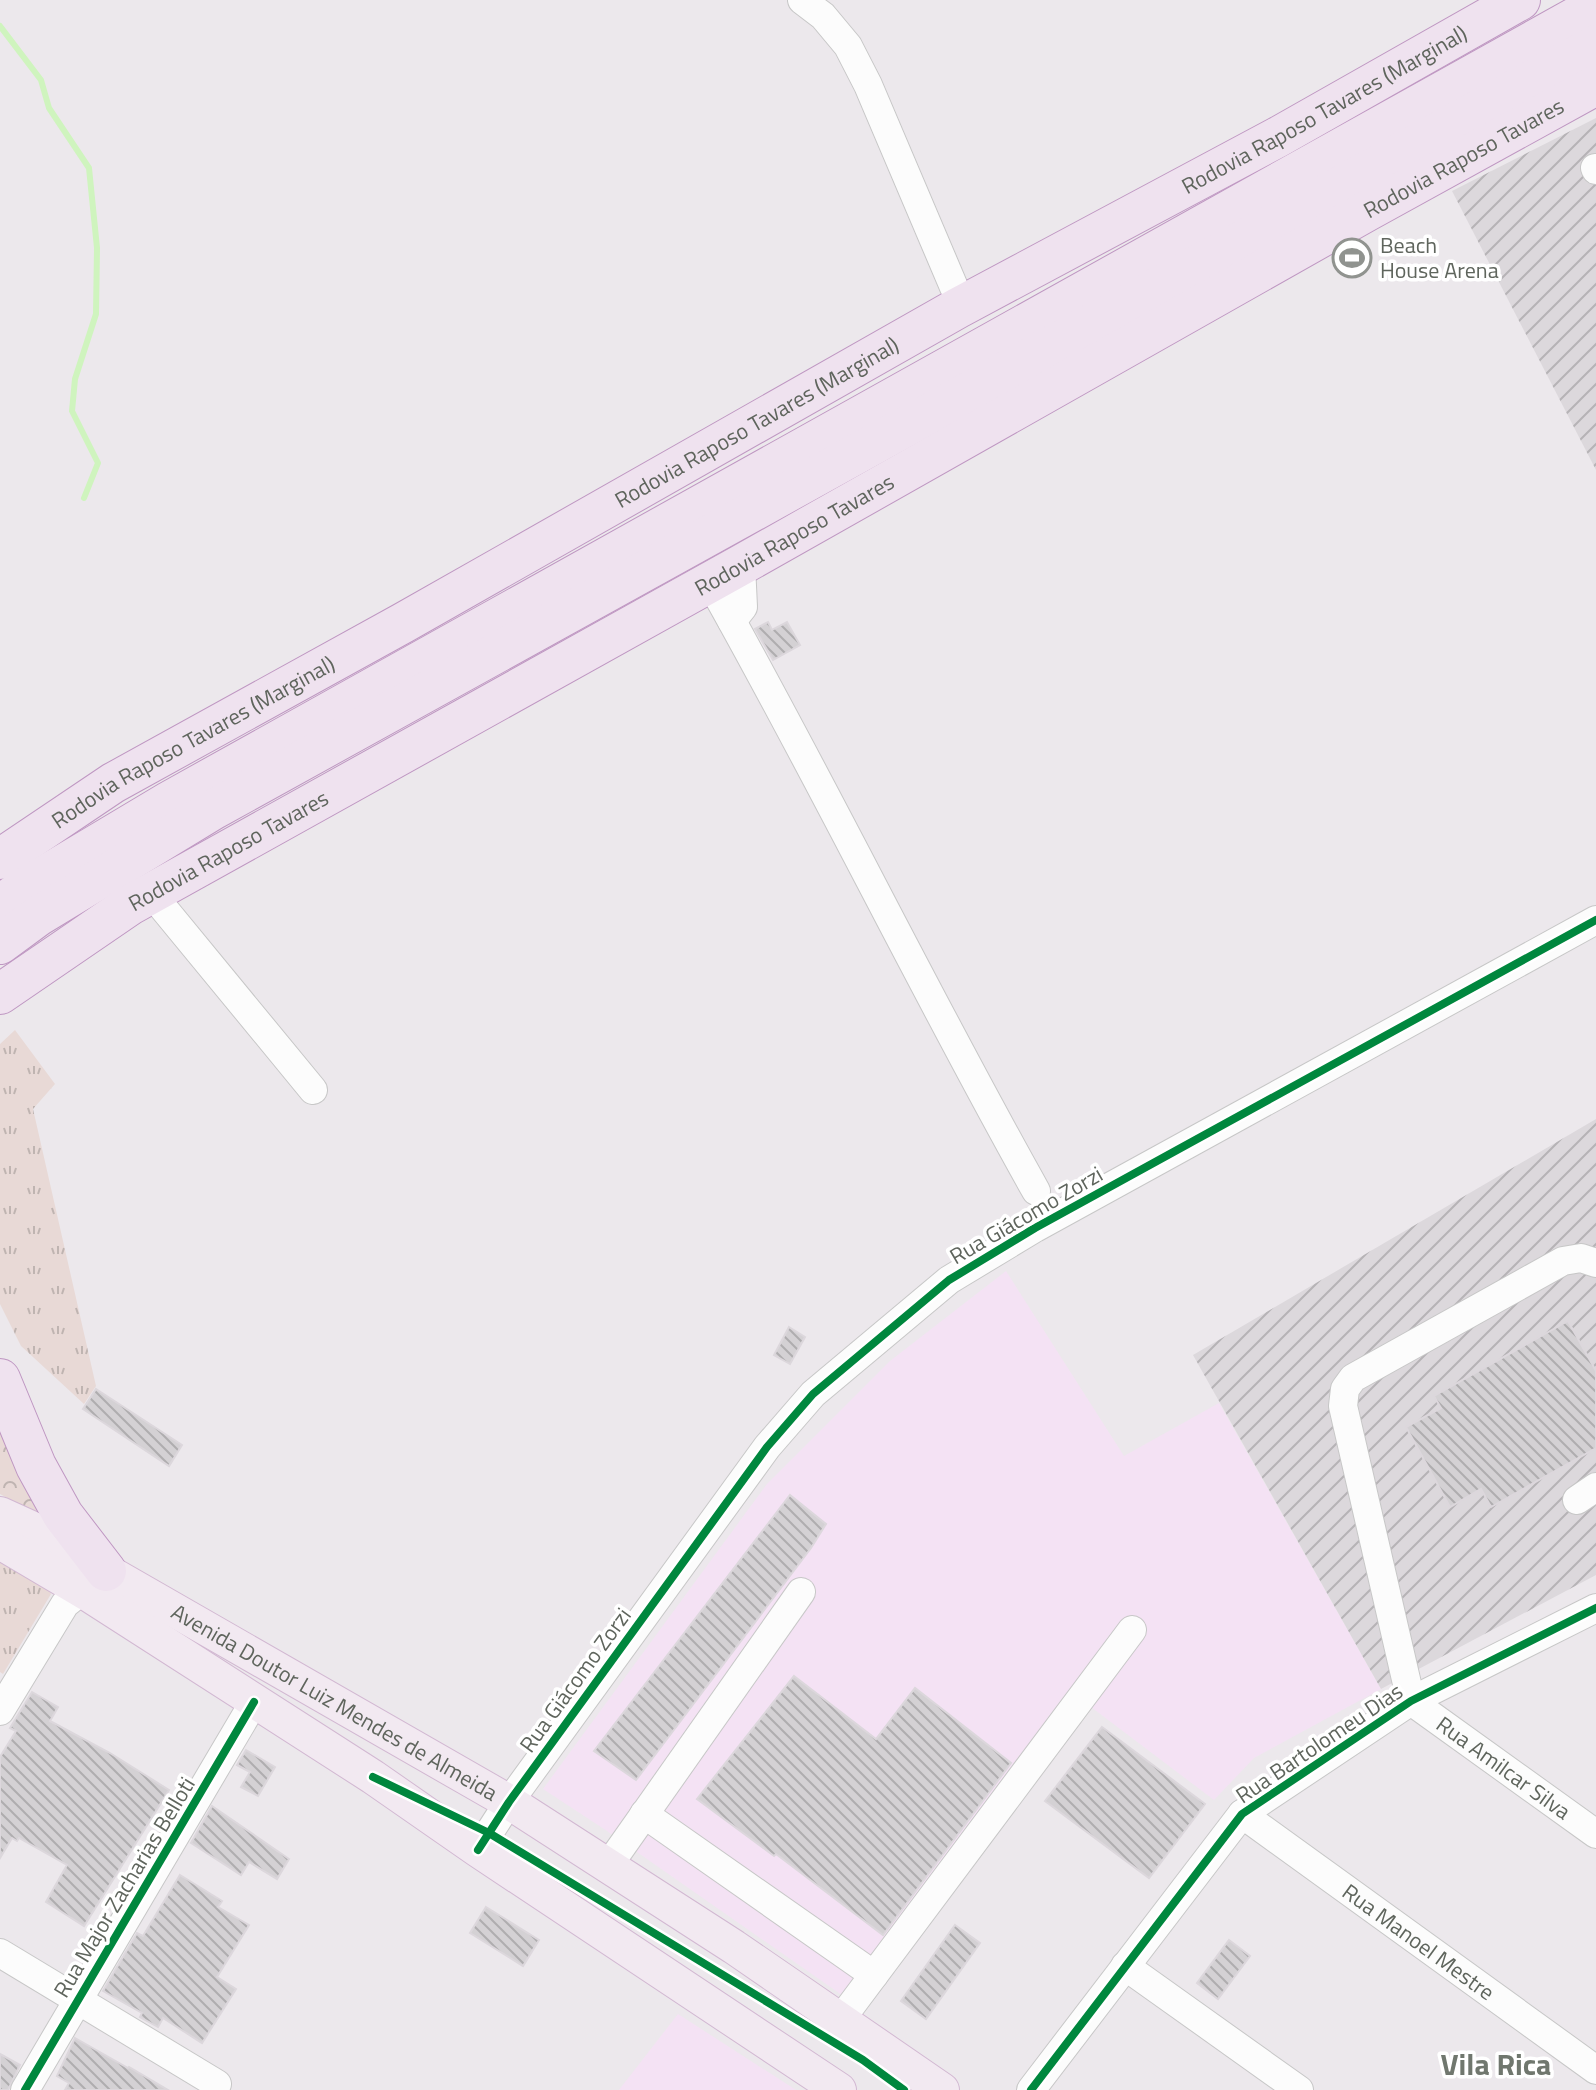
<svg xmlns="http://www.w3.org/2000/svg" width="1596" height="2090" viewBox="0 0 1596 2090" font-family="'Titillium Web',sans-serif">
<style>
.commercial{fill:#f4e2f4}
.industrial{fill:url(#industrial-furrows)}
.grass{fill:url(#grass-tufts)}
.park{fill:url(#park-crowns)}
.lines{fill:none;stroke-linecap:round;stroke-linejoin:round}
.stream{stroke:#cff4be;stroke-width:6}
.building{fill:url(#building-back-hatch);stroke:#dcd7dc;stroke-width:2}
.minor-casing{stroke:#c7c7c7;stroke-width:30}
.major-casing{stroke:#d2b8d2;stroke-width:36}
.highway-casing{stroke:#bf97c2;stroke-width:42}
.minor{stroke:#fcfcfc;stroke-width:28}
.major{stroke:#f2e9f1;stroke-width:34}
.highway{stroke:#efe2ef;stroke-width:40}
.cycleway-casing{stroke:#fff;stroke-width:13}
.cycleway{stroke:#00873e;stroke-width:8}
.labels{text-anchor:middle;stroke-width:7;stroke-linejoin:round;paint-order:stroke}
.street-label{font-size:22px;fill:#5f655d;stroke:#fff}
.poi-label{font-size:22px;fill:#5f655d;stroke:#fff;text-anchor:start}
.district-label{font-size:30px;font-weight:bold;fill:#70776e;stroke:#fff}
</style>
<defs>
<pattern id="industrial-furrows" width="10" height="10" patternUnits="userSpaceOnUse" patternTransform="scale(2)"><rect width="10" height="10" fill="#dcd8dc"/><path d="M-1 1l2-2M0 10L10 0M9 11l2-2" fill="none" stroke="#b6b3b6"/></pattern>
<pattern id="grass-tufts" width="24" height="20" patternUnits="userSpaceOnUse" patternTransform="scale(2)"><rect width="24" height="20" fill="#e8d9d6"/><path d="M3 7l-1-3M5 7V3M7 7l1-3M15 17l-1-3M17 17v-4M19 17l1-3" fill="none" stroke="#bfb4b1"/></pattern>
<pattern id="park-crowns" width="20" height="18" patternUnits="userSpaceOnUse" patternTransform="scale(2)"><rect width="20" height="18" fill="#e8d9d6"/><path d="M2 6a3 3 0 1 1 6 0M12 15a3 3 0 1 1 6 0" fill="none" stroke="#bfb4b1"/></pattern>
<pattern id="building-back-hatch" width="6" height="6" patternUnits="userSpaceOnUse" patternTransform="scale(2)"><rect width="6" height="6" fill="#d4d1d4"/><path d="M-1 5l2 2M0 0l6 6M5-1l2 2" fill="none" stroke="#afadaf"/></pattern>
</defs>
<rect width="100%" height="100%" fill="#ece8ec"/>
<g class="commercial">
<polygon points="1006,1271 1124,1456 1219,1403 1381,1689 1254,1758 1214,1800 1091,1707 862,2009 604,1829 543,1789 767,1484 890,1361"/>
<polygon points="678,2014 796,2090 619,2090"/>
</g>
<g class="industrial">
<polygon points="1596,118 1596,470 1452,191"/>
<polygon points="1596,1119 1596,1575 1381,1689 1193,1355"/>
</g>
<g class="grass">
<polygon points="15,1030 55,1084 33,1109 96,1386 84,1404 21,1346 0,1304 0,1044"/>
<polygon points="0,1558 46,1586 51,1594 3,1674 0,1672"/>
</g>
<polygon class="park" points="0,1431 16,1469 44,1514 41,1516 0,1494"/>
<g class="lines">
<polyline class="stream" points="0,26 41,80 49,108 89,168 97,248 96,314 75,379 72,411 98,463 84,498"/>
</g>
<g class="building">
<polygon points="768,622 772,630 787,622 800,645 773,660 755,629"/>
<polygon points="1568,1321 1596,1371 1596,1448 1491,1507 1481,1489 1450,1507 1406,1427 1441,1408 1434,1396"/>
<polygon points="789,1327 805,1337 790,1364 774,1355"/>
<polygon points="96,1389 182,1445 169,1466 83,1409"/>
<polygon points="790,1495 826,1524 811,1548 636,1780 594,1751"/>
<polygon points="794,1676 876,1739 915,1688 1011,1763 883,1935 776,1854 774,1856 697,1799"/>
<polygon points="32,1692 58,1707 50,1721 110,1753 169,1790 84,1926 46,1902 67,1865 19,1838 17,1841 12,1838 0,1858 0,1757 16,1731 10,1728"/>
<polygon points="1102,1727 1205,1804 1149,1878 1045,1801"/>
<polygon points="246,1750 275,1767 258,1796 241,1787 250,1772 237,1765"/>
<polygon points="212,1806 289,1859 277,1879 249,1862 241,1875 191,1843"/>
<polygon points="180,1875 222,1901 218,1907 249,1925 217,1977 236,1989 202,2043 163,2018 158,2027 140,2017 142,2013 103,1991 137,1933 143,1936"/>
<polygon points="486,1907 539,1940 523,1966 470,1933"/>
<polygon points="955,1925 980,1943 926,2019 901,2001"/>
<polygon points="1229,1940 1250,1956 1218,1999 1197,1983"/>
<polygon points="75,2038 128,2068 129,2067 168,2090 65,2090 69,2083 57,2076"/>
<polygon points="0,2054 20,2065 8,2090 0,2090"/>
</g>
<g class="lines">
<g class="minor-casing">
<g id="minor">
<polyline points="802,0 823,16 848,46 868,85 962,306"/>
<polyline points="1595,168 1596,170"/>
<path d="M710,582C823,782 923,990 1036,1191"/>
<polyline points="732,621 743,607 741,565"/>
<polyline points="151,893 313,1090"/>
<path id="s1" d="M1596,1263L1581,1258L1563,1261L1353,1378L1345,1389L1343,1406L1411,1701L1596,1834"/>
<polyline points="1577,1500 1596,1487"/>
<polyline points="0,1711 65,1604 75,1596 88,1594"/>
<polyline points="644,1814 874,1975"/>
<path id="s2" d="M1242,1814L1596,2070"/>
<polyline points="478,1850 509,1802 767,1447 813,1394 949,1280 1035,1228 1596,920"/>
<polyline points="608,1866 801,1592"/>
<polyline points="0,1953 217,2084"/>
<polyline points="1125,1966 1299,2090"/>
<polyline points="841,2019 1132,1630"/>
<polyline points="25,2090 254,1702"/>
<polyline points="1031,2090 1242,1814 1411,1701 1596,1608"/>
</g>
</g>
<g class="major-casing">
<g id="major">
<path id="s3" d="M0,1514L33,1529L509,1802L734,1947L942,2090"/>
<polyline points="0,1542 88,1594 373,1777 478,1850 839,2090"/>
</g>
</g>
<g class="highway-casing">
<g id="highway">
<path id="s4" d="M0,859L113,783L403,623L958,308L1278,137L1520,0"/>
<polyline points="0,905 26,887 170,801 1596,6"/>
<polyline points="0,944 38,916 214,809 1596,45"/>
<path id="s5" d="M0,994L130,905L741,565L1367,211L1596,85"/>
<polyline points="0,1379 36,1466 63,1515 106,1571"/>
</g>
</g>
<use href="#minor" class="minor"/>
<use href="#major" class="major"/>
<use href="#highway" class="highway"/>
<g class="cycleway-casing">
<g id="cycleway">
<polyline points="373,1777 489,1833 863,2060 904,2090"/>
<polyline points="478,1850 509,1802 767,1447 813,1394 949,1280 1035,1228 1596,920"/>
<polyline points="25,2090 254,1702"/>
<polyline points="1031,2090 1242,1814 1411,1701 1596,1608"/>
</g>
</g>
<use href="#cycleway" class="cycleway"/>
</g>
<defs>
<g id="stadium-ring" transform="scale(2)"><circle r="9.5" fill="#fff" stroke="#90938f" stroke-width="1.5"/><path d="M0-5a6.5 5 0 1 0 0 10a6.5 5 0 1 0 0-10ZM-3.5-1.8h7v3.6h-7Z" fill="#90938f"/></g>
</defs>
<g fill-rule="evenodd">
<use href="#stadium-ring" x="1352" y="258"/>
</g>
<g class="labels">
<g class="street-label">
<text dy="8" stroke="none"><textPath href="#s4" startOffset="1522">Rodovia Raposo Tavares (Marginal)</textPath></text>
<text dy="8" stroke="none"><textPath href="#s5" startOffset="1686">Rodovia Raposo Tavares</textPath></text>
<text dy="8" stroke="none"><textPath href="#s4" startOffset="874">Rodovia Raposo Tavares (Marginal)</textPath></text>
<text dy="8" stroke="none"><textPath href="#s5" startOffset="918">Rodovia Raposo Tavares</textPath></text>
<text dy="8" stroke="none"><textPath href="#s4" startOffset="226">Rodovia Raposo Tavares (Marginal)</textPath></text>
<text dy="8" stroke="none"><textPath href="#s5" startOffset="270">Rodovia Raposo Tavares</textPath></text>
<text transform="translate(1026 1215) rotate(-30)" y="8">Rua Giácomo Zorzi</text>
<text transform="translate(575 1680) rotate(-54)" y="8">Rua Giácomo Zorzi</text>
<text dy="8" stroke="none"><textPath href="#s3" startOffset="384">Avenida Doutor Luiz Mendes de Almeida</textPath></text>
<text transform="translate(1319 1743) rotate(-34)" y="8">Rua Bartolomeu Dias</text>
<text dy="8" stroke="none"><textPath href="#s1" startOffset="722">Rua Amilcar Silva</textPath></text>
<text transform="translate(124 1887) rotate(-59)" y="8">Rua Major Zacharias Belloti</text>
<text dy="8" stroke="none"><textPath href="#s2" startOffset="218">Rua Manoel Mestre</textPath></text>
</g>
<g class="poi-label">
<text x="1380" y="253">Beach<tspan x="1380" dy="25">House Arena</tspan></text>
</g>
<g class="district-label">
<text x="1496" y="2075">Vila Rica</text>
</g>
</g>
</svg>
